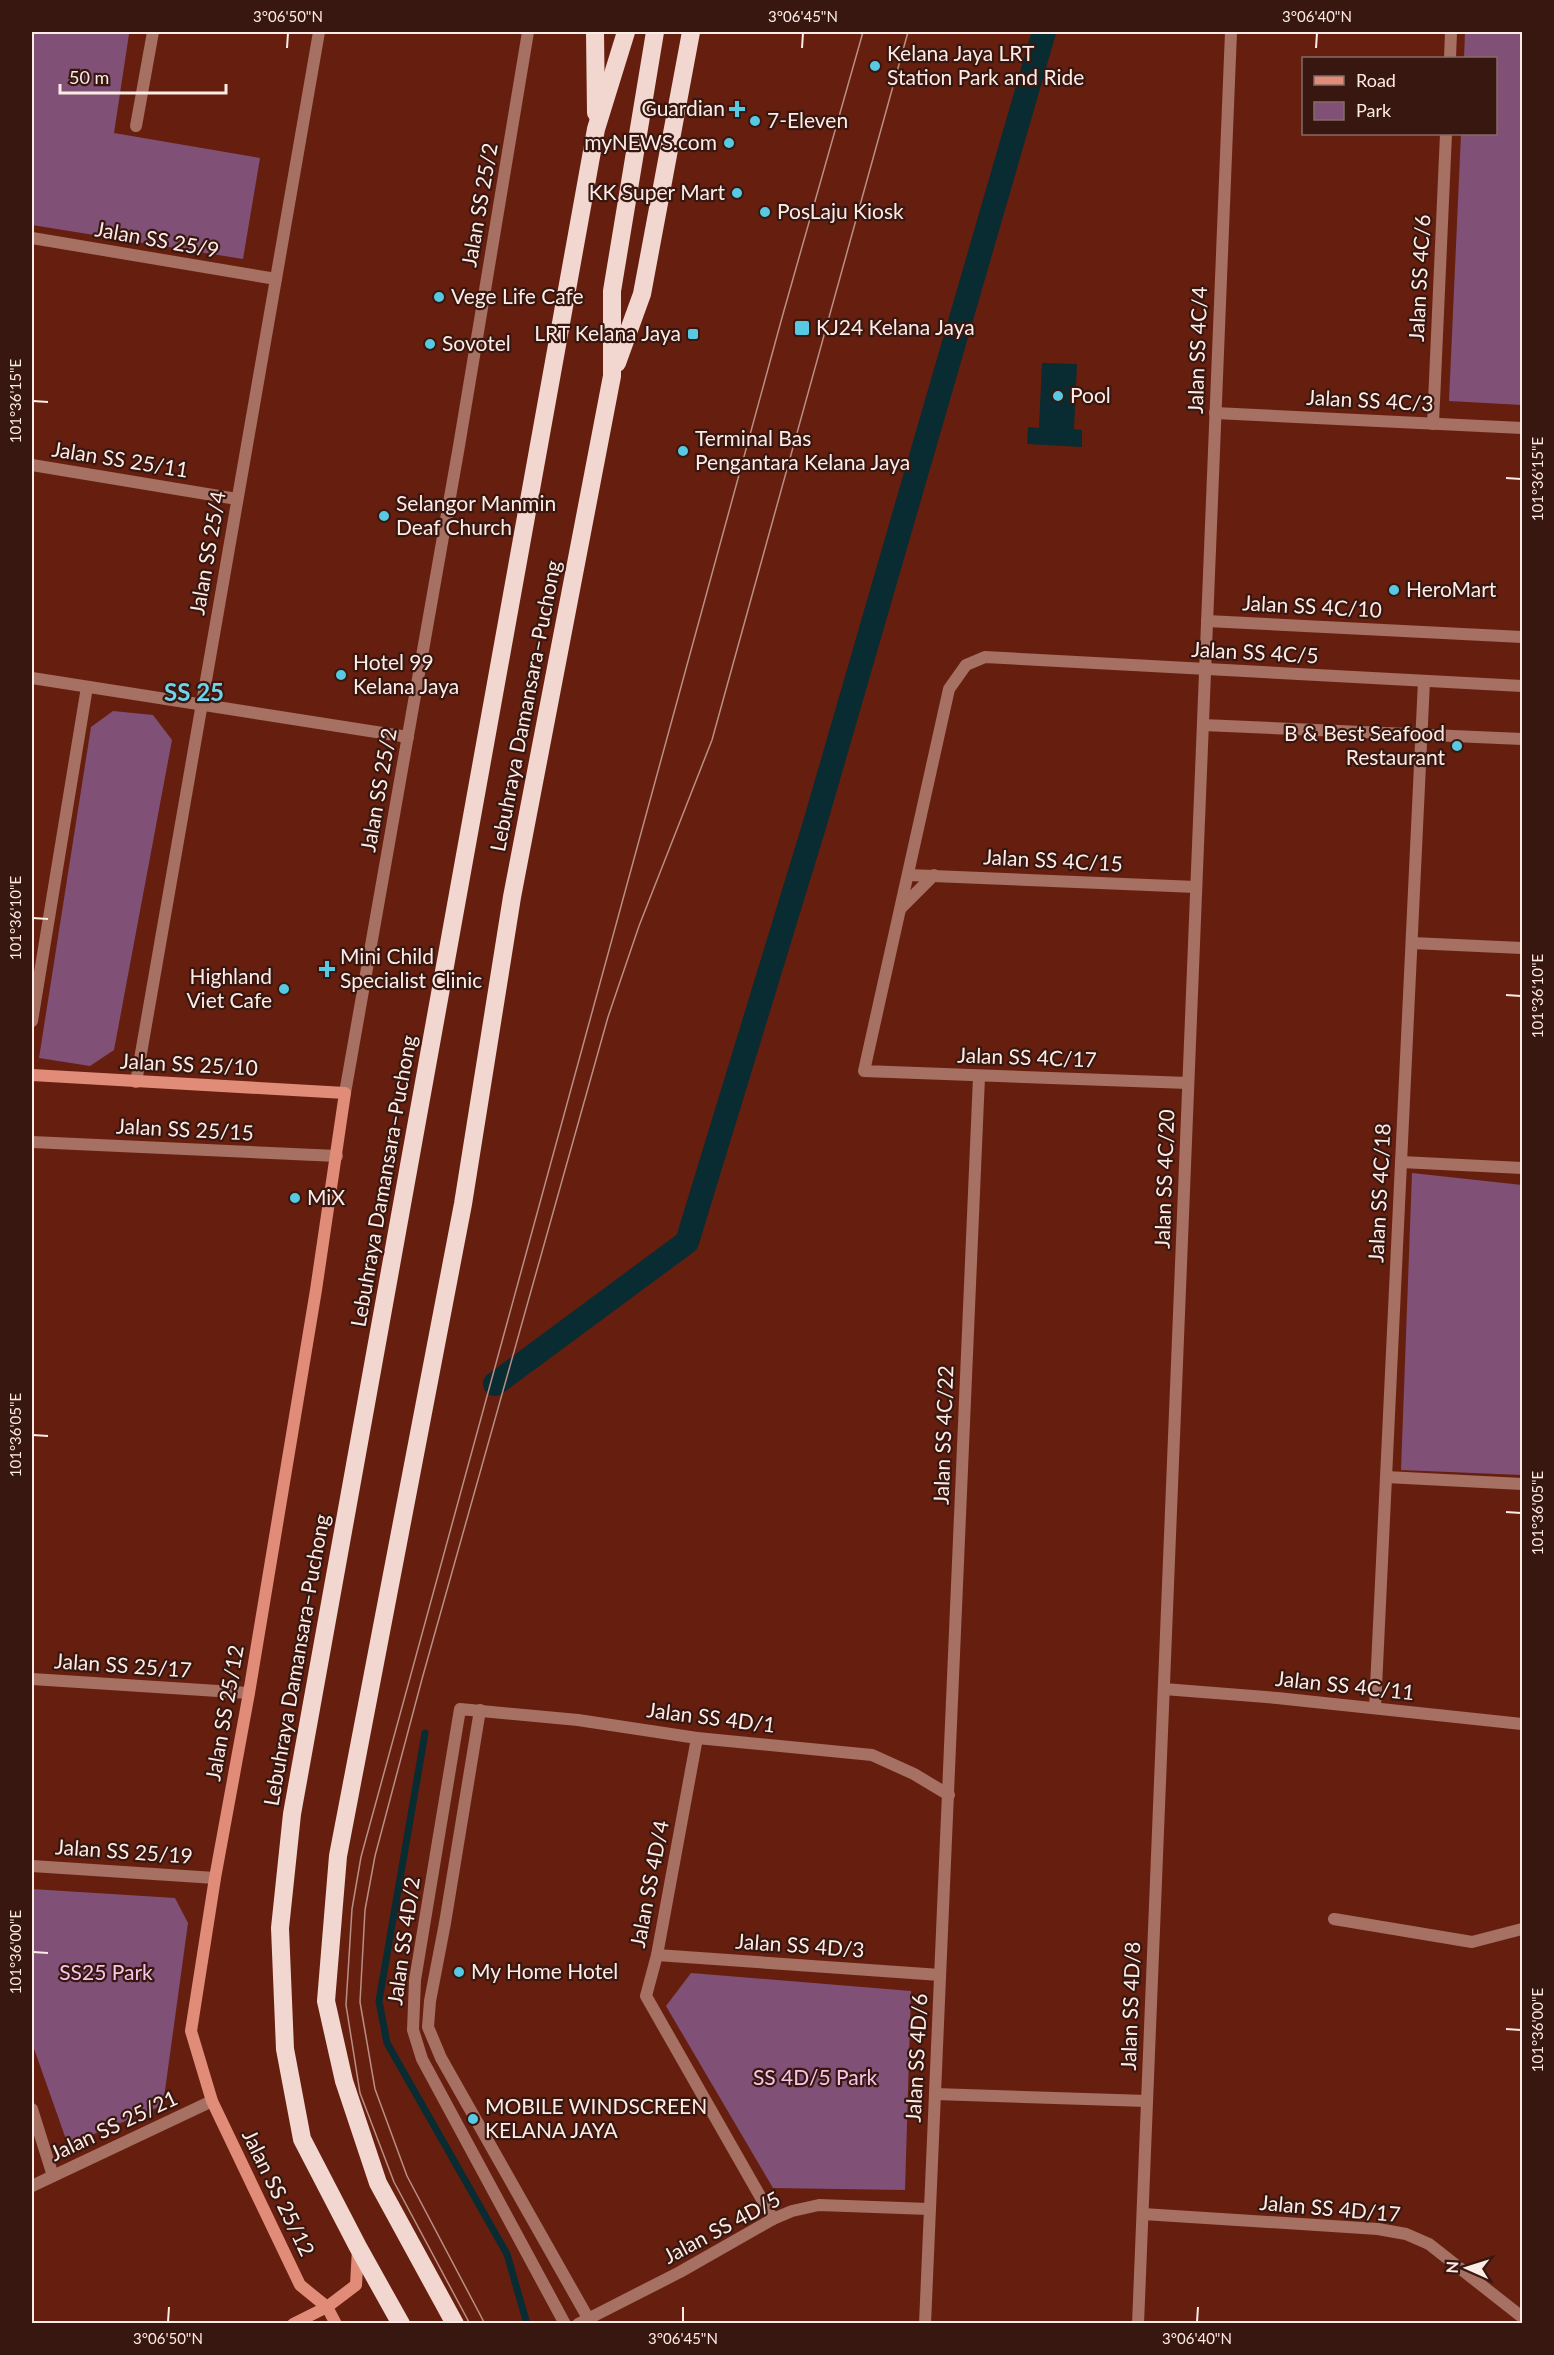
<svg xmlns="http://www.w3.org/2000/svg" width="1554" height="2355" viewBox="0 0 1554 2355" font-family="Lato,sans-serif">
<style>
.green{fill:#805076}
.water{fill:#092b32}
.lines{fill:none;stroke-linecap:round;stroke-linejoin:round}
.stream{stroke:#092b32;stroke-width:7}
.canal{stroke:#092b32;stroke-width:24}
.street{stroke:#a67063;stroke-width:12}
.secondary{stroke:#e18c78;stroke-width:12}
.highway{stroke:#f2d7d0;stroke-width:18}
.tram{stroke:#b98f85;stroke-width:1.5}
.ticks{fill:none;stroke:#fdebe6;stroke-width:2}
.poi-dot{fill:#57c9e2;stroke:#371710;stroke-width:2}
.labels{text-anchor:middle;stroke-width:4.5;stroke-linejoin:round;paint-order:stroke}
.poi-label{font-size:21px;fill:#fdebe6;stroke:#371710;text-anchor:start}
.street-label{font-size:21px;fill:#fdebe6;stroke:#371710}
.park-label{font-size:21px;fill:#f7c4ec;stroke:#371710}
.quarter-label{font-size:24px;font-weight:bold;fill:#70d5ec;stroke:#371710}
.neatline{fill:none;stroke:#fdebe6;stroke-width:2}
.ticks-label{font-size:15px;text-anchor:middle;fill:#fdebe6}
</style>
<rect width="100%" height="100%" fill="#661f0f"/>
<g class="green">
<polygon points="32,32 117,32 129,34 114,133 260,158 243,259 32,225"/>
<polygon points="1465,32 1522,32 1522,405 1449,401 1461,134 1496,134 1496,58 1464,58"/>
<polygon points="113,711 153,715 172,740 114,1050 90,1066 39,1058 91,727"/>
<polygon points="1412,1173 1522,1185 1522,1475 1401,1470"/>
<polygon points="32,1889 175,1898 188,1923 163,2105 68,2145 32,2043"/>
<polygon points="691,1973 911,1991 905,2190 773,2188 666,2006"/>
</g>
<polygon class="water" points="1042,363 1077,364 1074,429 1082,430 1082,447 1027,444 1028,427 1039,428"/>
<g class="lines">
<polyline class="stream" points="425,1733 379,2001 387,2043 507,2254 527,2324"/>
<polyline class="canal" points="495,1384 687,1242 815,823 1044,32"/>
<g class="street">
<polyline points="1450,58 1451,32"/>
<polyline points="136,126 153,32"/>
<polyline points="32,238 276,279"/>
<polyline points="1215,413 1522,428"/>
<polyline points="1433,424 1446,134"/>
<polyline points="32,465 237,499"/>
<polyline points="1207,621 1522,637"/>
<polyline points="32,678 408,737"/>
<polyline points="1203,725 1522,739"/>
<polyline points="908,875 1196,887"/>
<polyline points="901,908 934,875"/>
<polyline points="1412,943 1522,948"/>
<polyline points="32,1021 87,687"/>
<polyline points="136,1082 319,32"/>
<polyline points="1188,1083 864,1071 949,689 966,665 985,657 1522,686"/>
<polyline points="345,1093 459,446 528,32"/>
<polyline points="32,1142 337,1156"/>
<polyline points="1401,1162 1522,1168"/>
<polyline points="1386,1477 1522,1484"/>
<polyline points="32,1679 249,1693"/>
<polyline points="1164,1689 1277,1698 1522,1724"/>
<polyline points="1375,1708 1424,681"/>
<polyline points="480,1710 445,1923 430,2001 428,2027 441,2058 588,2318"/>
<polyline points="697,1738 657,1955 646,1996 773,2219"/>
<polyline points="32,1866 215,1878"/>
<polyline points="1334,1919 1472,1942 1522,1929"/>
<polyline points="657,1955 940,1975"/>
<polyline points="935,2094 1147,2101"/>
<polyline points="32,2109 53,2176"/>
<polyline points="32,2186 212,2101"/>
<polyline points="1143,2214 1378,2229 1406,2234 1429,2244 1522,2317"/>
<polyline points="565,2324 422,2059 413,2030 415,1980 460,1709 578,1720 697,1738 872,1755 914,1774 949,1795"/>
<polyline points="578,2324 680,2272 773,2219 792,2211 819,2205 929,2209"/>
<polyline points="925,2324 979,1077"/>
<polyline points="1138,2324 1231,32"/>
</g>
<g class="secondary">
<polyline points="32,1075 345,1093 316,1290 249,1693 215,1878 191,2031 212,2101 300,2285 327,2307 336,2324"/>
<polyline points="293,2324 327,2307 356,2285 358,2249"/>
</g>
<g class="highway">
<polyline points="595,32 596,113"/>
<polyline points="617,363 642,294 691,32"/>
<polyline points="401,2324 358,2247 302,2139 285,2049 280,1928 292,1814 596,129 626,32"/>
<polyline points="455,2324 378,2183 344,2081 326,2001 338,1856 463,1204 512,897 612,376 612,291 655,32"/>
</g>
<g class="tram">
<polyline points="470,2324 394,2182 360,2093 346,2005 352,1909 361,1857 783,314 863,32"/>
<polyline points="485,2324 407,2176 375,2089 360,2002 365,1910 375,1856 422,1679 608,1017 639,926 712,740 908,32"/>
</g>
</g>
<path class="ticks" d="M287,48L288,33M802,48L803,33M1316,48L1317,33M33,401L48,402M1506,478L1521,479M33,918L48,919M1506,995L1521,996M33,1435L48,1436M1506,1512L1521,1513M33,1952L48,1953M1506,2029L1521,2030M168,2322L169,2307M683,2322V2307M1197,2322L1198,2307"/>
<g class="poi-dot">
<circle cx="875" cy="66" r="6"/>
<path d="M734 100h6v6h6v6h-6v6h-6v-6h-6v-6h6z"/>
<circle cx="755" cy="121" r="6"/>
<circle cx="729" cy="143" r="6"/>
<circle cx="737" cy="193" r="6"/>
<circle cx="765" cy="212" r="6"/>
<circle cx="439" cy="297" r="6"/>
<rect x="794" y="320" width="16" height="16" rx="3"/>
<rect x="687" y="328" width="12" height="12" rx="3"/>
<circle cx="430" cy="344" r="6"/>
<circle cx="1058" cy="396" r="6"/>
<circle cx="683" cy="451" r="6"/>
<circle cx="384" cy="516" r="6"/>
<circle cx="1394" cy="590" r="6"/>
<circle cx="341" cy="675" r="6"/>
<circle cx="1457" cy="746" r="6"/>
<path d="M324 960h6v6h6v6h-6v6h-6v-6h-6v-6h6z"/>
<circle cx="284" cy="989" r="6"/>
<circle cx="295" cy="1198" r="6"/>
<circle cx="459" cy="1972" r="6"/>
<circle cx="473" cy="2119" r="6"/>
</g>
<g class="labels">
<g class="poi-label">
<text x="887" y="61">Kelana Jaya LRT<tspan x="887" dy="24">Station Park and Ride</tspan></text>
<text x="725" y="116" text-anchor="end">Guardian</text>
<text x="767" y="128">7-Eleven</text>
<text x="717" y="150" text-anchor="end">myNEWS.com</text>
<text x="725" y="200" text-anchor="end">KK Super Mart</text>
<text x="777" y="219">PosLaju Kiosk</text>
<text x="451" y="304">Vege Life Cafe</text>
<text x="816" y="335">KJ24 Kelana Jaya</text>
<text x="681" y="341" text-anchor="end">LRT Kelana Jaya</text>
<text x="442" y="351">Sovotel</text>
<text x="1070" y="403">Pool</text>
<text x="695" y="446">Terminal Bas<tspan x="695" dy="24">Pengantara Kelana Jaya</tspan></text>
<text x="396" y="511">Selangor Manmin<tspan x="396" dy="24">Deaf Church</tspan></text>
<text x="1406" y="597">HeroMart</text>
<text x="353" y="670">Hotel 99<tspan x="353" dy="24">Kelana Jaya</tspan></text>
<text x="1445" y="741" text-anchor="end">B &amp; Best Seafood<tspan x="1445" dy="24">Restaurant</tspan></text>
<text x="340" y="964">Mini Child<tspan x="340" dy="24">Specialist Clinic</tspan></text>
<text x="272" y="984" text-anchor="end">Highland<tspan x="272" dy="24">Viet Cafe</tspan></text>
<text x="307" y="1205">MiX</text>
<text x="471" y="1979">My Home Hotel</text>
<text x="485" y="2114">MOBILE WINDSCREEN<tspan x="485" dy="24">KELANA JAYA</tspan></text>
</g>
<g class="street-label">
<text transform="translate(480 205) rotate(-80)" y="7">Jalan SS 25/2</text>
<text transform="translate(157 240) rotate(10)" y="7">Jalan SS 25/9</text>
<text transform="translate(1420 278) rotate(-87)" y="7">Jalan SS 4C/6</text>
<text transform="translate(1198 350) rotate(-88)" y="7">Jalan SS 4C/4</text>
<text transform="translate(1370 401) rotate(3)" y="7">Jalan SS 4C/3</text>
<text transform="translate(120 460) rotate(9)" y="7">Jalan SS 25/11</text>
<text transform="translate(208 553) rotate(-80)" y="7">Jalan SS 25/4</text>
<text transform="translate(1312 607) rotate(3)" y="7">Jalan SS 4C/10</text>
<text transform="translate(1255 653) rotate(3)" y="7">Jalan SS 4C/5</text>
<text transform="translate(526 706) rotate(-79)" y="7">Lebuhraya Damansara–Puchong</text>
<text transform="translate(379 790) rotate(-80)" y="7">Jalan SS 25/2</text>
<text transform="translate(1053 861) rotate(3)" y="7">Jalan SS 4C/15</text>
<text transform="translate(1027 1058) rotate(2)" y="7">Jalan SS 4C/17</text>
<text transform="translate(189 1065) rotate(3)" y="7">Jalan SS 25/10</text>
<text transform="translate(185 1130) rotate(3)" y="7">Jalan SS 25/15</text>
<text transform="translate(1165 1179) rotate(-88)" y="7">Jalan SS 4C/20</text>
<text transform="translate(384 1181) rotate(-80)" y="7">Lebuhraya Damansara–Puchong</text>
<text transform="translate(1380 1193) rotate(-87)" y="7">Jalan SS 4C/18</text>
<text transform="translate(944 1435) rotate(-88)" y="7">Jalan SS 4C/22</text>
<text transform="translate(297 1660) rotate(-80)" y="7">Lebuhraya Damansara–Puchong</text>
<text transform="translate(123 1666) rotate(4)" y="7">Jalan SS 25/17</text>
<text transform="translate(1345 1686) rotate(6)" y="7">Jalan SS 4C/11</text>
<text transform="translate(225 1713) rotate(-80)" y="7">Jalan SS 25/12</text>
<text transform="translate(711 1718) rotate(7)" y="7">Jalan SS 4D/1</text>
<text transform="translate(124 1852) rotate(4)" y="7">Jalan SS 25/19</text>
<text transform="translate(650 1884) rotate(-79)" y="7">Jalan SS 4D/4</text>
<text transform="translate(404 1941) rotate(-82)" y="7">Jalan SS 4D/2</text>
<text transform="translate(800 1946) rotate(4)" y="7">Jalan SS 4D/3</text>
<text transform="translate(1131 2006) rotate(-88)" y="7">Jalan SS 4D/8</text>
<text transform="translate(917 2058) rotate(-87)" y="7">Jalan SS 4D/6</text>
<text transform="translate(114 2126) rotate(-25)" y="7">Jalan SS 25/21</text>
<text transform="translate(278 2193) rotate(64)" y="7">Jalan SS 25/12</text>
<text transform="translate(1330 2209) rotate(5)" y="7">Jalan SS 4D/17</text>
<text transform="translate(722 2228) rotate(-28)" y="7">Jalan SS 4D/5</text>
</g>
<g class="park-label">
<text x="106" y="1980">SS25 Park</text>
<text x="815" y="2085">SS 4D/5 Park</text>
</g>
<g class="quarter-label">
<text x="194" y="701">SS 25</text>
</g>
</g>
<rect width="1554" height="2355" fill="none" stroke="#371710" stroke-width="66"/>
<rect x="1302" y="57" width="195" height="78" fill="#371710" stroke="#866c66" stroke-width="1.5"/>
<rect x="1314" y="76" width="30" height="9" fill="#e18c78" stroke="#866c66" stroke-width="1.5"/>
<text x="1356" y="87" font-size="18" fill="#fdebe6">Road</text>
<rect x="1314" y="102" width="30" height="18" fill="#805076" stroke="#866c66" stroke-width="1.5"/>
<text x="1356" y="117" font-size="18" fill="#fdebe6">Park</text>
<g transform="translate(1467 2268) rotate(273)" stroke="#371710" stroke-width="4.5" paint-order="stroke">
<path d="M0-4.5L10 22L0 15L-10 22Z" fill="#fdebe6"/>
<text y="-9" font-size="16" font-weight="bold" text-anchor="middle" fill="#fdebe6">N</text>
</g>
<path d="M60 84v9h166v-9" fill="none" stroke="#fdebe6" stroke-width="3"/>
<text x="69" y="84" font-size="18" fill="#fdebe6" stroke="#371710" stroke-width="4.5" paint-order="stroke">50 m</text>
<rect x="33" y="33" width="1488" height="2289" class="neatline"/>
<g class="ticks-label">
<text x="288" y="22">3°06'50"N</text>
<text x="803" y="22">3°06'45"N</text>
<text x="1317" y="22">3°06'40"N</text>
<text transform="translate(16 401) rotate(-90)" y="5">101°36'15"E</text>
<text transform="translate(1538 479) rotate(-90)" y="5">101°36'15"E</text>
<text transform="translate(16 918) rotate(-90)" y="5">101°36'10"E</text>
<text transform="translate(1538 996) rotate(-90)" y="5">101°36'10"E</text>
<text transform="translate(16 1435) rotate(-90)" y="5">101°36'05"E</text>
<text transform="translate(1538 1513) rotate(-90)" y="5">101°36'05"E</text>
<text transform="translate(16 1952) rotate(-90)" y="5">101°36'00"E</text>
<text transform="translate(1538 2030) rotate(-90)" y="5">101°36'00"E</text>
<text x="168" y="2344">3°06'50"N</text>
<text x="683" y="2344">3°06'45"N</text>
<text x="1197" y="2344">3°06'40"N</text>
</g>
</svg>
